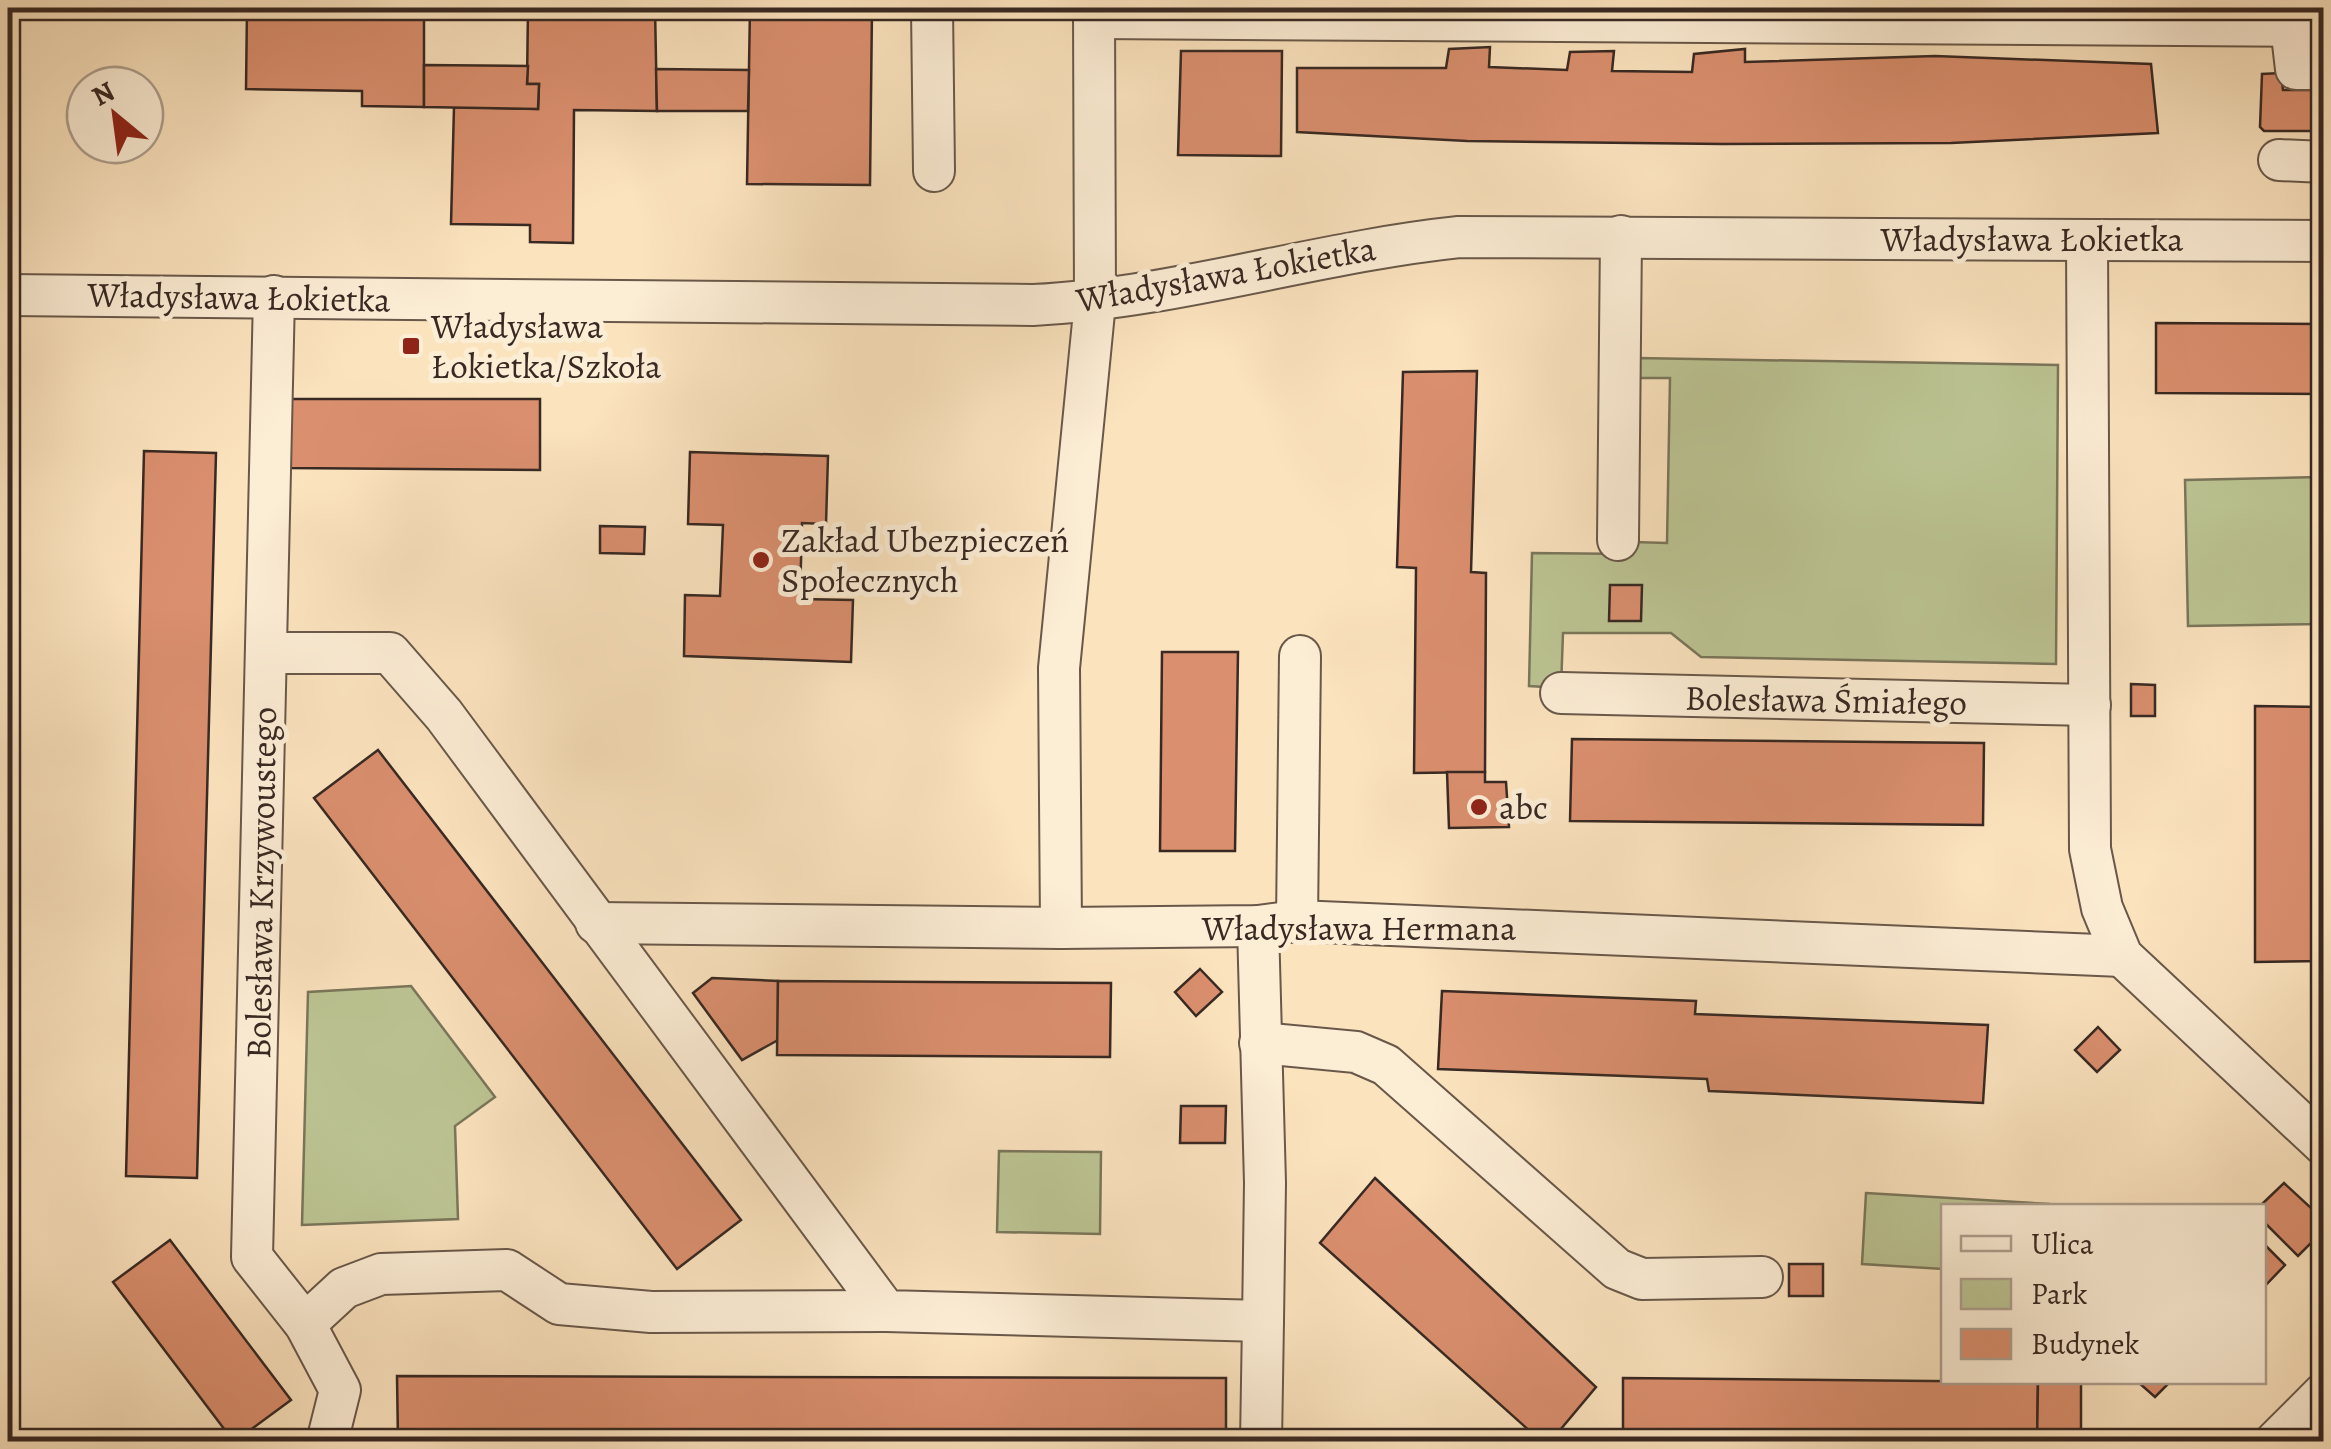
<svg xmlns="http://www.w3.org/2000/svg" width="2331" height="1449" viewBox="0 0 2331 1449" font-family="Alegreya,serif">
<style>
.green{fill:#bcc493;stroke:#7a765b;stroke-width:2.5}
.building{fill:#da8f6e;stroke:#382923;stroke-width:2.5}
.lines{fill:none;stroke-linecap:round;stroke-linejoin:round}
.minor-casing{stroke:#69584a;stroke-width:44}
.minor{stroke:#fcedd5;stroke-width:40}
.poi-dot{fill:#8f2418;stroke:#fcedd5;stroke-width:4}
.labels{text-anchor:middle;stroke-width:10;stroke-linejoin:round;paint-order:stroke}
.street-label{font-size:35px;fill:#382923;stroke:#fcedd5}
.poi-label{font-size:35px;fill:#382923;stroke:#fcedd5;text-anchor:start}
</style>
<rect width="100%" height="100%" fill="#fbe3be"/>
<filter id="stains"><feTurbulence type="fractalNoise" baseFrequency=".002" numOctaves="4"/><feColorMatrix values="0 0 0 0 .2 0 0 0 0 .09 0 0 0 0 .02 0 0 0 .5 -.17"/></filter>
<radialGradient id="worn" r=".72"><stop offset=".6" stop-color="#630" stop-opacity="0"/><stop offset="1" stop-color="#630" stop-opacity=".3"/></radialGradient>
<g class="green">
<polygon points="1637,358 2058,365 2056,664 1701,657 1671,633 1563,633 1561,688 1529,686 1532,553 1632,554 1633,542 1667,543 1670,378 1637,378"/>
<polygon points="2319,477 2322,624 2188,626 2185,480"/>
<polygon points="411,986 495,1097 455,1126 458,1219 302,1225 308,992"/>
<polygon points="999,1151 1101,1152 1100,1234 997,1232"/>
<polygon points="1866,1193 2049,1204 2049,1206 1944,1206 1943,1269 1862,1264"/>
</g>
<g class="building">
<polygon points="247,8 424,8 424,107 362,106 362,91 246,89"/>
<polygon points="528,8 655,8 657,111 574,110 573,243 530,242 530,225 451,224 454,107 538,109 539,84 527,84"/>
<polygon points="750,8 872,8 870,185 747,184"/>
<polygon points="1490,47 1489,67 1567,70 1570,52 1614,51 1612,71 1692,72 1694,54 1745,49 1745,62 1935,56 2151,64 2158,133 1951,143 1723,144 1467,141 1297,132 1297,68 1446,68 1449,49"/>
<polygon points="1181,51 1282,51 1281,156 1178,155"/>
<polygon points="424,65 528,66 527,84 539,84 538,109 424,107"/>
<polygon points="656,69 749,70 748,111 657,111"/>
<polygon points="2281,73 2283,90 2324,90 2324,131 2264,131 2260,127 2262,74"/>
<polygon points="2156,323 2324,324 2324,394 2156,393"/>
<polygon points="1477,371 1471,572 1486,573 1485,772 1414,773 1416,568 1397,567 1403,372"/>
<polygon points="287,399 540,399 540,470 288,468"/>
<polygon points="144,451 216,453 197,1178 126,1176"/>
<polygon points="690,452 828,456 826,524 802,523 800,599 853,600 851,662 684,656 685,595 720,596 723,525 688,524"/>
<polygon points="600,526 645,527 644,554 600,553"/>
<polygon points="1610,585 1642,585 1641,621 1609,621"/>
<polygon points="1162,652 1238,652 1235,851 1160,851"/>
<polygon points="2131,684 2155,685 2155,716 2131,716"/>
<polygon points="2255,706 2324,707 2324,961 2255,962"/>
<polygon points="1572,739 1984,743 1983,825 1570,821"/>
<polygon points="378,750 741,1220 677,1269 314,798"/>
<polygon points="1447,772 1485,772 1485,782 1506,782 1509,827 1449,828"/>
<polygon points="1200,969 1222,992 1196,1016 1175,992"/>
<polygon points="712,978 778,981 778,1040 742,1060 693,993"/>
<polygon points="778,981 1111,983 1110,1057 777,1055"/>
<polygon points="1442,991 1696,1001 1695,1014 1988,1025 1983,1103 1709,1091 1707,1079 1438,1069"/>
<polygon points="2098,1027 2120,1050 2097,1072 2075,1050"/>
<polygon points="1181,1106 1226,1106 1225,1143 1180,1143"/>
<polygon points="1375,1178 1596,1387 1550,1442 1542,1442 1320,1243"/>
<polygon points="2284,1183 2324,1220 2324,1230 2298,1256 2264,1222 2260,1206"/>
<polygon points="170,1240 291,1400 234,1442 113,1282"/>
<polygon points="2264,1244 2285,1265 2264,1287"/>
<rect x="1789" y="1264" width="34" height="32"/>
<polygon points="397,1376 1226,1378 1226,1442 398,1442"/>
<polygon points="1623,1378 2038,1382 2037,1442 1623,1442"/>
<polygon points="2038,1382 2081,1382 2081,1442 2037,1442"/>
<polygon points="2138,1382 2170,1382 2155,1397"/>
</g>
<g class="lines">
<g class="minor-casing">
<g id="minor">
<polyline points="932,8 934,171"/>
<polyline points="1094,18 2324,26"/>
<polyline points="2291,26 2296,69 2324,69"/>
<polyline points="2279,160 2324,162"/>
<polyline points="2087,240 2090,849 2102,908 2122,956 2324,1145"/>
<path d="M8,295L1033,305C1176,298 1316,252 1459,237L2324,241"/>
<polyline points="274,296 252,1257 305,1324 340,1390 327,1442"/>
<polyline points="1618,540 1621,236"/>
<polyline points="267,653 390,653 444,715 886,1311 1263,1321 1261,1442"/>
<polyline points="1561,693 2090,705"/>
<polyline points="1297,921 1300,656"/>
<polyline points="596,923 1061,928 1258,926 1297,921 2122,956"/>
<polyline points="1258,926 1265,1183 1263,1321"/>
<polyline points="1061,928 1059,668 1095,302 1094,8"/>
<polyline points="1260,1043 1356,1052 1386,1065 1617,1269 1642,1279 1762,1277"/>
<polyline points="305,1324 344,1288 381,1274 507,1270 559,1304 651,1312 886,1311"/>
<polyline points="2275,1442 2324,1393"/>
</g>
</g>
<use href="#minor" class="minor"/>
</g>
<g class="poi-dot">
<rect x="401" y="336" width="20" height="20" rx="5"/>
<circle cx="761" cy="560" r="10"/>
<circle cx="1479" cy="807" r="10"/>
</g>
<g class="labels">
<g class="street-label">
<text x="2032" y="251">Władysława Łokietka</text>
<text transform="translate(1226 274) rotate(-10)" y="12">Władysława Łokietka</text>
<text transform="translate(239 297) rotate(1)" y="12">Władysława Łokietka</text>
<text transform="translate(1826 700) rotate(1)" y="12">Bolesława Śmiałego</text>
<text transform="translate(261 883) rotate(-89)" y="12">Bolesława Krzywoustego</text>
<text x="1359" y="940">Władysława Hermana</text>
</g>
<g class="poi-label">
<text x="431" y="338">Władysława<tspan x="431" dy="40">Łokietka/Szkoła</tspan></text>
<text x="781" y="552">Zakład Ubezpieczeń<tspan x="781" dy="40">Społecznych</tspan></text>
<text x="1499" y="819">abc</text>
</g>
</g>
<rect width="2331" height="1449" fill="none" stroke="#fbe3be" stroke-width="40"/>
<rect x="10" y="10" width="2311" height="1429" fill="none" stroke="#382923" stroke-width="5"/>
<rect x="20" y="20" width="2291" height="1409" fill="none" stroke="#382923" stroke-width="2.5"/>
<rect x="1941" y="1204" width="325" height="180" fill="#fcedd5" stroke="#ae9f8e" stroke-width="2.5"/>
<rect x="1961" y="1236" width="50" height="15" fill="#fcedd5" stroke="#ae9f8e" stroke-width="2.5"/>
<text x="2031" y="1254" font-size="30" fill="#382923">Ulica</text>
<rect x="1961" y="1279" width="50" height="30" fill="#bcc493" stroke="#ae9f8e" stroke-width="2.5"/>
<text x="2031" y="1304" font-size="30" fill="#382923">Park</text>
<rect x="1961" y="1329" width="50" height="30" fill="#da8f6e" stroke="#ae9f8e" stroke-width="2.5"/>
<text x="2031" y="1354" font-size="30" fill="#382923">Budynek</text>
<g transform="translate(115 115) rotate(331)"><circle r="48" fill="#fcedd5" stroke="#ae9f8e" stroke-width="2.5"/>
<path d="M0-8L18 38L0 25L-18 38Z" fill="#8f2418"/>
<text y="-15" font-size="28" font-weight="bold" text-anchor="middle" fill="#382923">N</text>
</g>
<rect width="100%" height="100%" filter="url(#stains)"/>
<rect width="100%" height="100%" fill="url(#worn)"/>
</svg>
